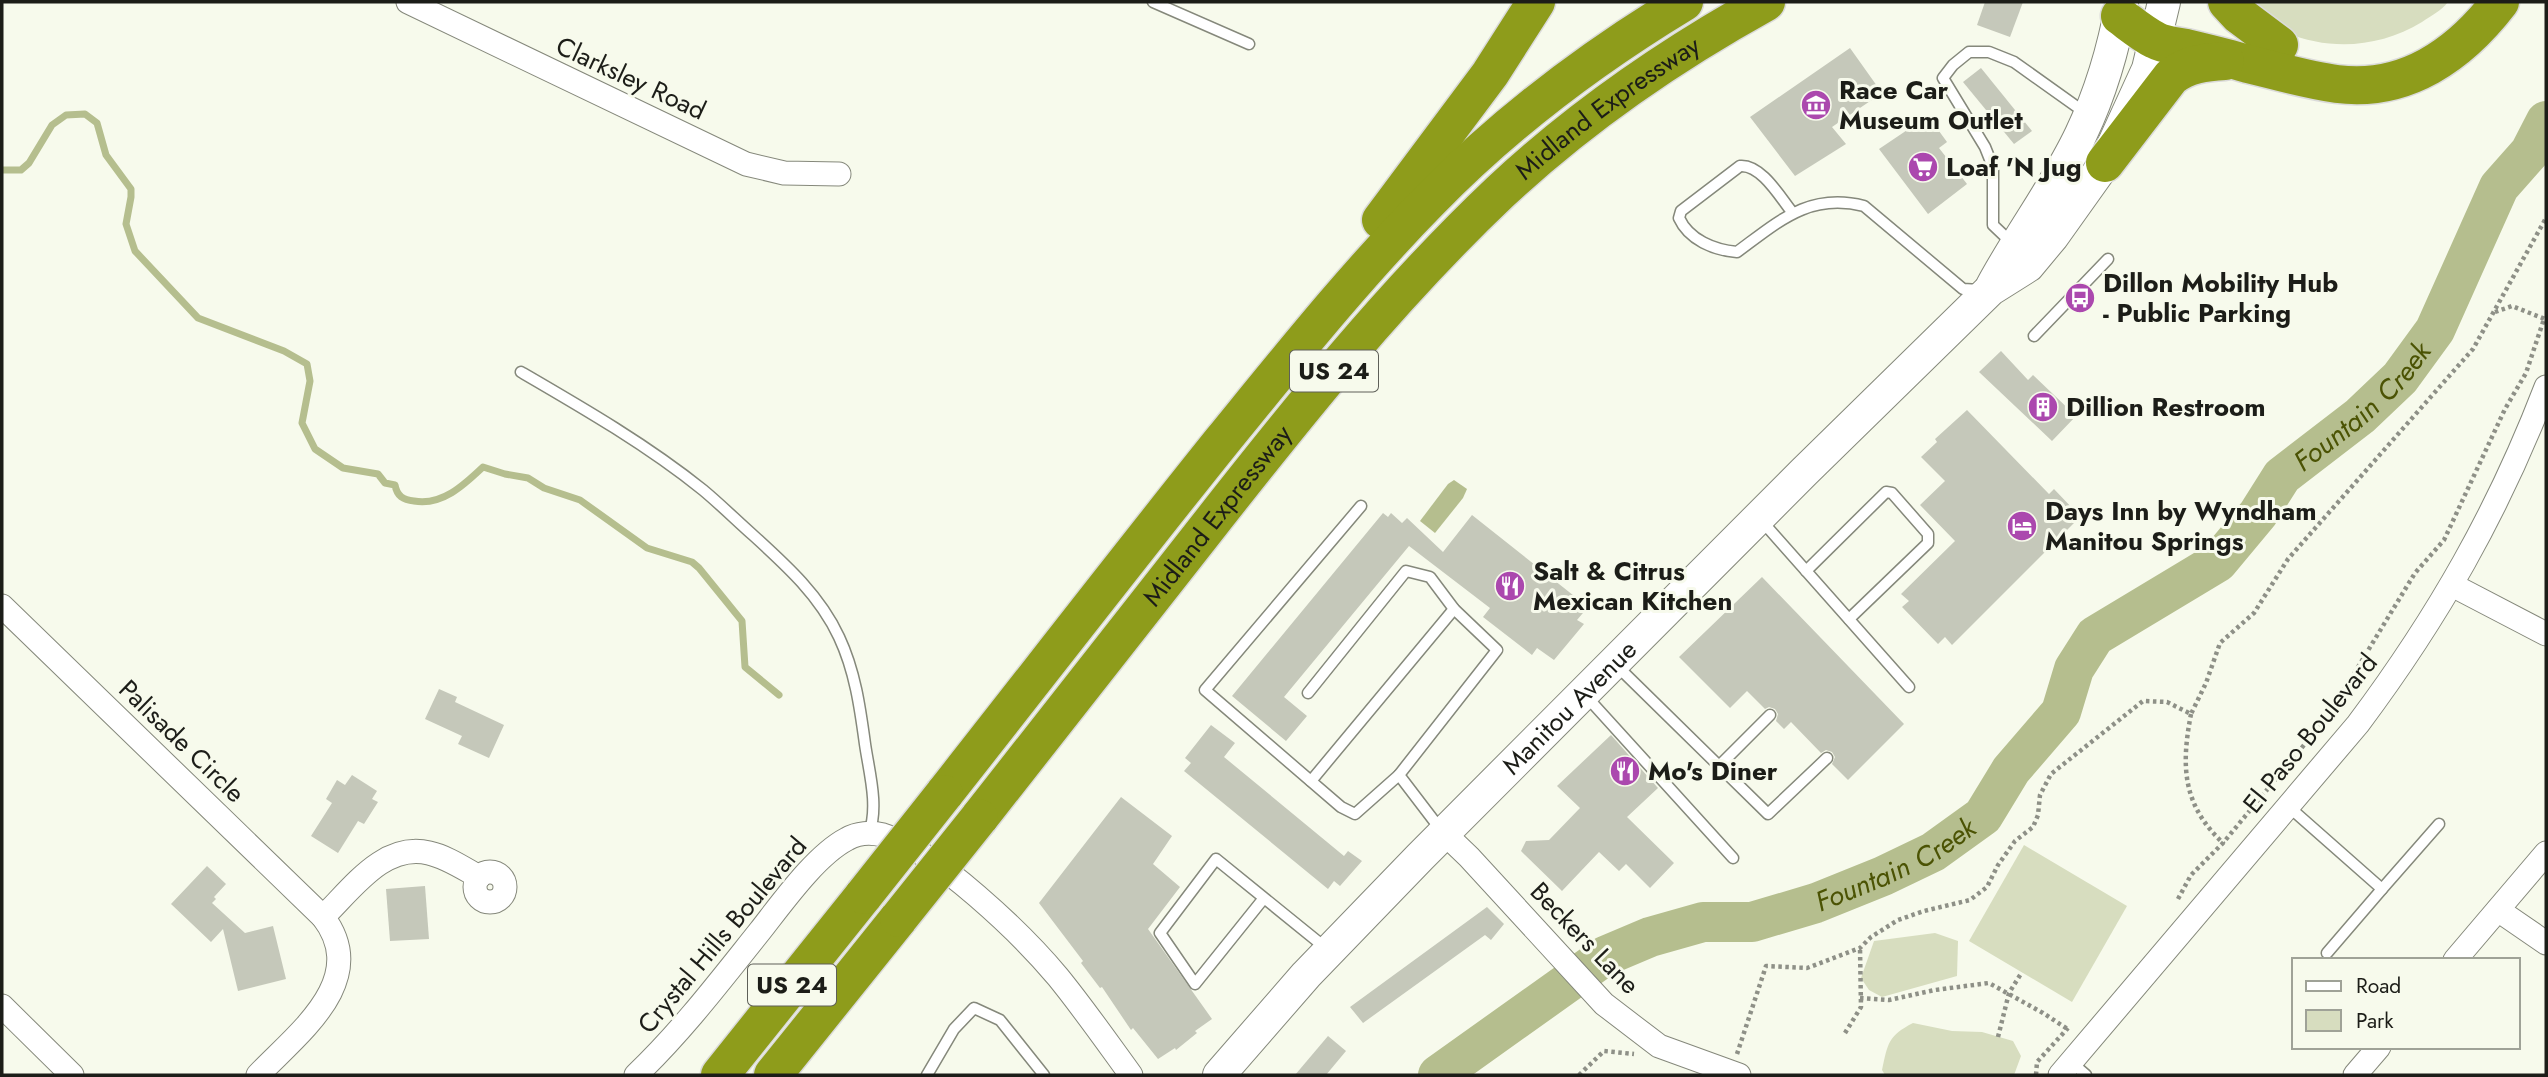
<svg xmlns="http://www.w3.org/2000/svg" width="2548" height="1077" viewBox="0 0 2548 1077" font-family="Jost,sans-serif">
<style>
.green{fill:#d7ddbf}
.water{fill:#b5be8e}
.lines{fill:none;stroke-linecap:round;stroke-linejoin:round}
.stream{stroke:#b5be8e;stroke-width:7}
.river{stroke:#b5be8e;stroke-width:40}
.building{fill:#c5c8ba}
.lane-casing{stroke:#85887b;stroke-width:13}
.street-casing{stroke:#85887b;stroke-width:25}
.secondary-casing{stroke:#85887b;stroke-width:34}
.highway-casing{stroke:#dbdbda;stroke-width:41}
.path{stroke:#8e9087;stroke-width:4.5;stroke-dasharray:3.5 3.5;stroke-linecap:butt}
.lane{stroke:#fff;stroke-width:10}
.street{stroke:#fff;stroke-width:23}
.secondary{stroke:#fff;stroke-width:32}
.highway{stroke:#8e9c1b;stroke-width:38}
.highway-bridge-casing{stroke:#dbdbda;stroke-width:41;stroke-linecap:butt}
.highway-bridge{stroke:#8e9c1b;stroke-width:38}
.labels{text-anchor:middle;stroke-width:6;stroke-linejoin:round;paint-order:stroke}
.shield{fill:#f7faec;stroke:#5e5f58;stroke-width:2}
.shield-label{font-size:24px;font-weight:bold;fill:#1c1d18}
.street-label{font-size:26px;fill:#1c1d18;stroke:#f7faec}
.poi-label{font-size:26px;font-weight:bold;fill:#1c1d18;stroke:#f7faec;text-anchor:start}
.water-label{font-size:28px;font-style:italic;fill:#4b5304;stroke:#f7faec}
</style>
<rect width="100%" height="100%" fill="#f7faec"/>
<g class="green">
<path d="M2243,2H2448C2441,11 2432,15 2422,22C2374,51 2317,52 2267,23C2258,18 2250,9 2243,2Z"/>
<polygon points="2024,845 2127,906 2072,1002 1969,941"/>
<polygon points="1935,933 1958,941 1957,976 1882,997 1869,990 1861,978 1874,941"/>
<path d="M1913,1023L1952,1031L1982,1032L2013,1041L2021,1056L2014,1075H1885L1882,1070C1888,1043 1888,1036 1913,1023Z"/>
</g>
<polygon class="water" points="1454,480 1467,489 1463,498 1435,533 1420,521 1448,484"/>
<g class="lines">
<path class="stream" d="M2,170H21L29,163L52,125L66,115L85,114L97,123L106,155L131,189V197L126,224L135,251L198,318L284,351L307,364L310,381L302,423L315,449L343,468L378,474L385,483L395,485C397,496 403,500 414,501C442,506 464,485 483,467L505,474L528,478L544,488L580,500L647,548L692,562L699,568L742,621L745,667L779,695"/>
<path class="river" id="s1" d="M1438,1075L1605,956L1650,937L1703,922H1752L1816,903L1883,876L1933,852L1983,816L2011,770L2061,712L2074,669L2095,636L2218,562L2258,514L2282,476L2360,416L2400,378L2435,330L2499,187L2530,152L2546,121"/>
</g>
<g class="building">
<polygon points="1985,2 2023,2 2010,37 1977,25"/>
<polygon points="1850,48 1882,93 1832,127 1846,144 1795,176 1750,117"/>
<polygon points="1981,68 2032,131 2014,144 1963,82"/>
<polygon points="1928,116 1947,142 1939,148 1967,184 1928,214 1879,149"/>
<polygon points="2001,351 2028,380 2033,375 2076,416 2052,441 1979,372"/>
<polygon points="1967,410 2049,494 2054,489 2074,510 2070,514 2076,521 1952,645 1945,637 1938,644 1902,607 1909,601 1901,594 1955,541 1920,505 1945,481 1921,457 1937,442 1935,439"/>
<polygon points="1383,513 1388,517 1391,513 1402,523 1407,518 1443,552 1472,515 1588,607 1577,620 1584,624 1554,660 1537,648 1532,655 1483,617 1490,608 1409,546 1284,697 1307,716 1286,741 1232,696"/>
<polygon points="1762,577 1904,724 1848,780 1832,764 1835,757 1832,752 1826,750 1821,753 1791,722 1784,729 1776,721 1778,714 1775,709 1769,707 1765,709 1747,691 1730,708 1679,657"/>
<polygon points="439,689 457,697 455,702 504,725 489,758 458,744 462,736 425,719"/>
<polygon points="1211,725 1235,743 1224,757 1344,856 1348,851 1362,861 1340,886 1334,881 1328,889 1184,771 1191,763 1185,758"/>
<polygon points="1611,735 1658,788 1627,817 1674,863 1650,888 1626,864 1619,871 1599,852 1562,891 1521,851 1526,841 1549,840 1580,808 1557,786"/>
<polygon points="352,775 377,791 372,799 378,802 364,824 358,821 338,853 311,836 332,803 326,799 337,780 345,785"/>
<polygon points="1121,797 1172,836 1153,864 1180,887 1148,929 1212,1019 1195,1031 1197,1033 1176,1050 1175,1048 1158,1059 1133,1028 1131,1030 1102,987 1100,988 1081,963 1083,961 1039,903"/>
<polygon points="207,866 226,884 214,897 216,899 212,903 245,933 273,926 286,979 238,991 223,929 211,942 171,904"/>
<polygon points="425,886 429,939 390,941 386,889"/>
<polygon points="1487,907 1504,924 1491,940 1485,935 1363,1023 1350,1007"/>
<polygon points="1328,1036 1346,1051 1326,1075 1295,1075"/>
</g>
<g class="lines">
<g class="lane-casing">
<g id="lane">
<polyline points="1153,2 1249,44"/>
<path d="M1792,212C1780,197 1761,164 1740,166L1681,211L1679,218C1689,240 1714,250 1737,252C1778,222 1809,192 1864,206L1963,289L1980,290"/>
<polyline points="2014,245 1993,225 1993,167 1985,147 1943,78 1953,65 1969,52 1989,52 2014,62 2087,114"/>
<polyline points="2034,336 2108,259"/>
<path d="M521,372C583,408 647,445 703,490C721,505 737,521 754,536C787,566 820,596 839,637C855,671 860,707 865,744C869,772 879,806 869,833"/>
<polyline points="1361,506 1205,690 1341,807 1355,814 1399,775"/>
<polyline points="1761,520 1909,687"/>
<polyline points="1806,571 1886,492 1892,493 1928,534 1928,543 1849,619"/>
<polyline points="1616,665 1768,814 1827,758"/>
<polyline points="1308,693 1406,571 1430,577 1454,609 1497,650 1399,775 1441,830"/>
<polyline points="1586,696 1733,858"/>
<polyline points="1719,766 1770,715"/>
<polyline points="1311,781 1454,609"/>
<polyline points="2288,806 2382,889 2327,953"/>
<polyline points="2382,889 2439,824"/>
<polyline points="1264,898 1195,984 1160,933 1216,859 1327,949"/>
<polyline points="2071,1062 2086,1075"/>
<polyline points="927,1075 954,1029 974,1008 1000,1020 1044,1075"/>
</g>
</g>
<g class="street-casing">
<g id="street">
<polyline points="408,2 746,164 784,173 839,174"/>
<polyline points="2452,585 2546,634"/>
<path d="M2,606L323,917C371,980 298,1033 258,1075"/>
<polyline points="1444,833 1469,857 1604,1004 1659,1046 1739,1075"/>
<circle cx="490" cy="887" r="15"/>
<polyline points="2498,910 2546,943"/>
<path d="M323,917C352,889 384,842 429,853C447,857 463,868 479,877"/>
<polyline points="2455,960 2546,853"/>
<polyline points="2,1006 72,1075"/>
<path d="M636,1075C682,1031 720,981 760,931C782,903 816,855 847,839C857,833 871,832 883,835C935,850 1023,935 1058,977C1084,1009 1107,1042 1131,1075"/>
<path d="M2060,1075L2358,724C2438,617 2498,512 2546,387"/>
<polyline points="2355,1075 2379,1047"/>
</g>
</g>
<g class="secondary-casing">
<g id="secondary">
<path d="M1992,286C2020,234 2056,187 2081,134C2101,92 2114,47 2122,2"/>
<path id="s2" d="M1219,1075L1306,975L1420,857L1804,472L1990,290L2028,266L2053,236L2105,163L2148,69L2164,2"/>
</g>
</g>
<g class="highway-casing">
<g id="highway">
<polyline points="2227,2 2239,15 2279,45"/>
<path d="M2120,16C2131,24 2143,34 2155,40C2164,45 2176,46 2186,48C2207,53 2228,58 2248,64C2277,71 2307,80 2337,84C2406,93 2460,54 2500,2"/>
<path d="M2105,163L2171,77C2187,64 2206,62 2225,61"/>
<polyline points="1381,220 1490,74 1536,2"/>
<path d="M944,794C1037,676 1128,558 1222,441C1289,359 1355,276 1430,200C1504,124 1593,57 1684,2"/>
<path id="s3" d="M979,818C1053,724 1126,631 1199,538C1293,418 1389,297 1500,192C1579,118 1672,54 1766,2"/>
<polyline points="720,1075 864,895"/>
<polyline points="773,1075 899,918"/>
</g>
</g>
<g class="path">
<polyline points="2495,312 2512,306 2545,319"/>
<path d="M2191,714C2181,766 2182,805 2224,844"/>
<polyline points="2178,899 2191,875 2223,843 2309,739 2341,695 2415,573 2444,540 2505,409 2526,373 2544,319"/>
<polyline points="1860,998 1889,1000 1935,990 1989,983 2043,1013 2069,1030"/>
<polyline points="1845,1033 1861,1007 1860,948"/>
<polyline points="1998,1037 2009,993 2022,972"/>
<polyline points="1737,1054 1766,966 1807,968 1860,948 1871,937 1898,920 1924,911 1970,900 1987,887 1998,865 2015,841 2033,827 2038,815 2040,795 2051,774 2143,701 2167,702 2191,714 2206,683 2220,643 2254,613 2288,559 2473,349 2546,218"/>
<polyline points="1579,1075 1604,1051 1634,1054"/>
<polyline points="2036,1075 2037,1062 2068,1028"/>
</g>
<use href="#lane" class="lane"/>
<use href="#street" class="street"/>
<use href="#secondary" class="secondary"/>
<use href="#highway" class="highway"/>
<g class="highway-bridge-casing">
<g id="highway-bridge">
<polyline points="864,895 944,794"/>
<polyline points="899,918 979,818"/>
</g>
</g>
<use href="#highway-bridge" class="highway-bridge"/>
</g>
<defs>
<g id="museum-disc" transform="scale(1.575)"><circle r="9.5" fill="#ab48ae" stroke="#f7faec"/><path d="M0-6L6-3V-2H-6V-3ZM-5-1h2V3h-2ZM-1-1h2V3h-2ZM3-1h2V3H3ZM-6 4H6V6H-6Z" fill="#fff"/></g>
<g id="supermarket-disc" transform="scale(1.575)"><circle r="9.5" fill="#ab48ae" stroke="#f7faec"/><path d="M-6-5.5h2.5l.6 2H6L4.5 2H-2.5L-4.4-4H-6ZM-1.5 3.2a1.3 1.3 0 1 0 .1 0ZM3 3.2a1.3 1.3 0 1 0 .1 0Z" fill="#fff"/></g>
<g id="bus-disc" transform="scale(1.575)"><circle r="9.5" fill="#ab48ae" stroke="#f7faec"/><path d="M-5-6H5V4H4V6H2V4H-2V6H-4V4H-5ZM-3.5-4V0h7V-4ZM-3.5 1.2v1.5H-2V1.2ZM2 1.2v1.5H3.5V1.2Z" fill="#fff"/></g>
<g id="building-disc" transform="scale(1.575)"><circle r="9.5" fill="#ab48ae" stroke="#f7faec"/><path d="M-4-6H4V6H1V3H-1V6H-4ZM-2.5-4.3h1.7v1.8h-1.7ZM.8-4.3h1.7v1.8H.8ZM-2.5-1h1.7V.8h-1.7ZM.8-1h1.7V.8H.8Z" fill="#fff"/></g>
<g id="hotel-disc" transform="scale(1.575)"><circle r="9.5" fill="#ab48ae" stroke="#f7faec"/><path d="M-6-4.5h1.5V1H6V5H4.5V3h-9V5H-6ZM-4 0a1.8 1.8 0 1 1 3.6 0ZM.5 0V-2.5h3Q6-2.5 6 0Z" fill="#fff"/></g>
<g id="restaurant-disc" transform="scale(1.575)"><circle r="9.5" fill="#ab48ae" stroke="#f7faec"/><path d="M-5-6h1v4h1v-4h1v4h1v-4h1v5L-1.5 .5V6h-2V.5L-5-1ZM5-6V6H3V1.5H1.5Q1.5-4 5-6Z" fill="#fff"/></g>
</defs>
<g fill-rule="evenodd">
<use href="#museum-disc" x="1816" y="105"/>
<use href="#supermarket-disc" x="1923" y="167"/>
<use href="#bus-disc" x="2080" y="298"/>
<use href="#building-disc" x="2043" y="407"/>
<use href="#hotel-disc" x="2022" y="526"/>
<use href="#restaurant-disc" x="1510" y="586"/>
<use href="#restaurant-disc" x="1625" y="771"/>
</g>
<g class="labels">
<g class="shield">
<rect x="1290" y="350.5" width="88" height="41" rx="5"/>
<rect x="748" y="964.5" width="88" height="41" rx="5"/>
</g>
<g class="shield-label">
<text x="1334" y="379">US 24</text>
<text x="792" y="993">US 24</text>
</g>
<g class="street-label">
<text transform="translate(631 78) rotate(25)" y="9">Clarksley Road</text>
<text dy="9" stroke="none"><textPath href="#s3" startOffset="952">Midland Expressway</textPath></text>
<text dy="9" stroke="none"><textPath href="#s3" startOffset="385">Midland Expressway</textPath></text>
<text dy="9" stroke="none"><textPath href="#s2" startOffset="508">Manitou Avenue</textPath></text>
<text transform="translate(2310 733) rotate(-51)" y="9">El Paso Boulevard</text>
<text transform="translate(182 741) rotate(44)" y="9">Palisade Circle</text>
<text transform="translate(722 935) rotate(-50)" y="9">Crystal Hills Boulevard</text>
<text transform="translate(1585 938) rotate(46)" y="9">Beckers Lane</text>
</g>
<g class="poi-label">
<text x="1839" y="99">Race Car<tspan x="1839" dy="30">Museum Outlet</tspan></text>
<text x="1946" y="176">Loaf 'N Jug</text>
<text x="2103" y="292">Dillon Mobility Hub<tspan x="2103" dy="30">- Public Parking</tspan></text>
<text x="2066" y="416">Dillion Restroom</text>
<text x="2045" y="520">Days Inn by Wyndham<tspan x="2045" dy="30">Manitou Springs</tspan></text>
<text x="1533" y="580">Salt &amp; Citrus<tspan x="1533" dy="30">Mexican Kitchen</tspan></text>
<text x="1648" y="780">Mo's Diner</text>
</g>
<g class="water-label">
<text dy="10" stroke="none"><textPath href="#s1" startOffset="1186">Fountain Creek</textPath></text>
<text dy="10" stroke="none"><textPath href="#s1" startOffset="513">Fountain Creek</textPath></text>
</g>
</g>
<rect width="2548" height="1077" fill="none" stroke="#1c1d18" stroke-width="7"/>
<rect x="2292" y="958" width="228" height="91" fill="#f7faec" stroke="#9fa297" stroke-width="2"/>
<rect x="2306" y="981" width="35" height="10" fill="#ffffff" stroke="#9fa297" stroke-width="2"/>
<text x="2356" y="993" font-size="21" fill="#1c1d18">Road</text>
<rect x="2306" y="1010" width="35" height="21" fill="#d7ddbf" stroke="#9fa297" stroke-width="2"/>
<text x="2356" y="1028" font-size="21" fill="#1c1d18">Park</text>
</svg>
